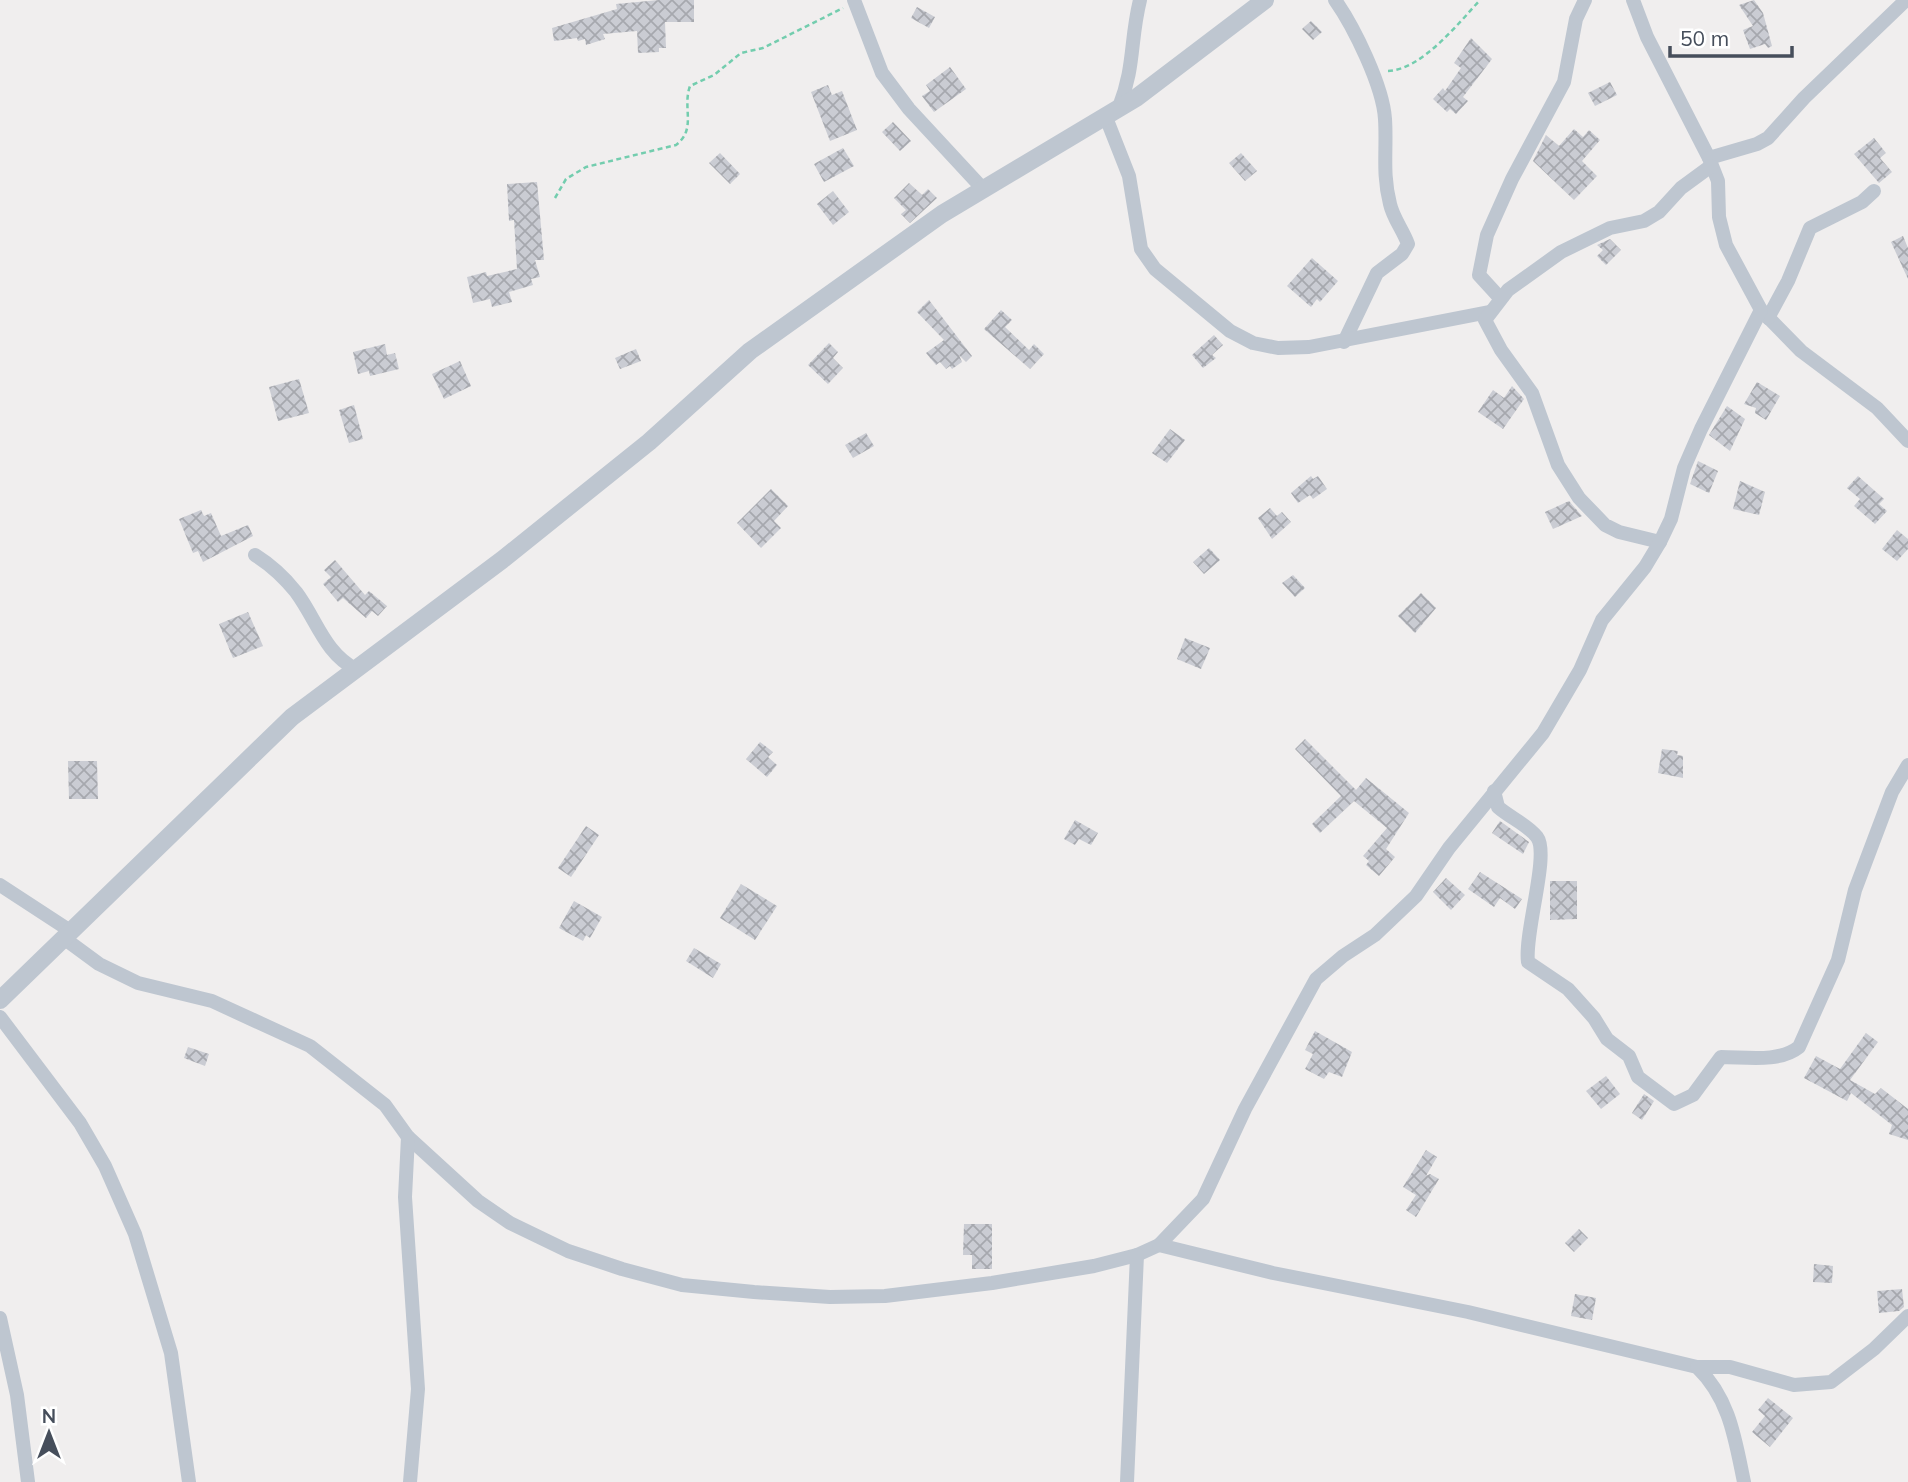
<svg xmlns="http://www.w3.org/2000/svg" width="1908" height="1482" viewBox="0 0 1908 1482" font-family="Mulish,sans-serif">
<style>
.building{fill:url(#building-cross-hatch)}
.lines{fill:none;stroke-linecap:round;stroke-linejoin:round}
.path{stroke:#73cdae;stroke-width:2.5;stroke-dasharray:5 3.5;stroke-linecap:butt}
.minor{stroke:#bec6d0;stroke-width:14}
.tertiary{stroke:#bec6d0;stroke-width:18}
</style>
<defs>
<pattern id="building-cross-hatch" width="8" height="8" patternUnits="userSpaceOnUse" patternTransform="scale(1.75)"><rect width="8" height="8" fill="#caccd3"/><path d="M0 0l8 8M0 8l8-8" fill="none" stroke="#a6a8ae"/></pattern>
</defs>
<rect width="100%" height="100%" fill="#f0eeee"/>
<g class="building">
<polygon points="659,0 694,0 694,22 665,22 666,48 659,48 659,52 638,53 637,31 603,34 605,39 586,45 585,39 578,41 577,38 554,41 552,28 617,9 616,4"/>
<polygon points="1754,0 1763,13 1772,46 1768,48 1765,44 1750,49 1743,30 1753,26 1739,5"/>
<polygon points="917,7 935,17 929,28 911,18"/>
<polygon points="1311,21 1322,32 1313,40 1302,29"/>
<polygon points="1471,38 1492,59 1463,97 1468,101 1456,114 1450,109 1447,112 1433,99 1443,88 1445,91 1461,68 1454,63"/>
<polygon points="950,67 966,89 934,112 922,96 930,91 926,85"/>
<polygon points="1610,82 1617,95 1595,106 1588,93"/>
<polygon points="828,85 832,95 842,91 857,130 830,141 811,92"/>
<polygon points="893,122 911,141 900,151 882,132"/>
<polygon points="1574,129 1583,137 1589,130 1600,140 1582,161 1597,176 1574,200 1533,161 1546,135 1559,146"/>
<polygon points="1874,138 1886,153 1880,158 1892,172 1879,183 1854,154"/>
<polygon points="843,148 854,166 824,182 814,164"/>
<polygon points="720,153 740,174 730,184 709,163"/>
<polygon points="1241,153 1257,171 1245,181 1229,163"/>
<polygon points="537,182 544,260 535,260 540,277 531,279 533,285 509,292 512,302 492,307 490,299 473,303 467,277 486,272 487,276 517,269 514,220 509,221 507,184"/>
<polygon points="909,183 922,195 928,189 937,198 910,223 901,214 906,210 894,198"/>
<polygon points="833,191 849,212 833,225 817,204"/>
<polygon points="1903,236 1908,248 1908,279 1891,242"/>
<polygon points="1610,239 1621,250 1606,265 1597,256 1603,250 1597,245"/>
<polygon points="1312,258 1338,281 1320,302 1317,299 1311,307 1287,286"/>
<polygon points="929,300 972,356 966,362 959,355 962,362 952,369 950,366 946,369 940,362 936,365 926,353 944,340 917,312"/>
<polygon points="1001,310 1012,320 1005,327 1029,350 1034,344 1044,354 1030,369 984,329"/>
<polygon points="1214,335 1223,345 1212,355 1216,358 1203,368 1192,355"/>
<polygon points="829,343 838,352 833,358 843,368 828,384 808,365"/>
<polygon points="385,344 387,355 395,353 399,369 370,376 369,371 358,374 353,352"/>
<polygon points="636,349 641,361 620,369 615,358"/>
<polygon points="460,361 471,386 444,399 432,374"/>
<polygon points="299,379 309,413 278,421 269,387"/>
<polygon points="1757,382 1780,396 1766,420 1755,413 1756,408 1744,404"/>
<polygon points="1512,386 1524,399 1503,429 1478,412 1493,390 1504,398"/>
<polygon points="354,405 363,439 349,443 339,410"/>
<polygon points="1727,406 1745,419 1730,451 1709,435"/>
<polygon points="1170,429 1185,440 1167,463 1152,453"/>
<polygon points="866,433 874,446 853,458 845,445"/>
<polygon points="1698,461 1718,471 1709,493 1690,484"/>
<polygon points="1311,476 1313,479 1318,476 1327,489 1313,499 1310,495 1298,503 1291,493"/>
<polygon points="1858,476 1884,499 1879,504 1887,511 1875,524 1854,506 1860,499 1847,488"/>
<polygon points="1740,481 1765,492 1759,515 1733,509"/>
<polygon points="771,489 788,506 774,521 781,528 761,548 737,523"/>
<polygon points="1569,501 1582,516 1553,529 1545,512"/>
<polygon points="1270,508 1277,516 1282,512 1291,522 1272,539 1258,518"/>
<polygon points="201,510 204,516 211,513 221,536 248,525 253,536 203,562 198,551 193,553 179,519"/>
<polygon points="1897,530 1908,539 1908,549 1897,561 1882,549"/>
<polygon points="1209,548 1220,560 1204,574 1193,562"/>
<polygon points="335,560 365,595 369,591 387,606 378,616 372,611 366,618 343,598 338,602 323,584 331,577 324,570"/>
<polygon points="1293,575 1305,588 1295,597 1282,583"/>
<polygon points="1421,593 1436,608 1415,633 1398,616"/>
<polygon points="248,612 263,646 233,658 219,624"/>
<polygon points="1185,638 1210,648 1201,669 1177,659"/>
<polygon points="1305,739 1356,790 1366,778 1409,813 1386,849 1395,857 1379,876 1366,865 1369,861 1363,856 1387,828 1354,801 1320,833 1312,824 1341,796 1295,749"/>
<polygon points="760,742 773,752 768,757 777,765 767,777 746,759"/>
<polygon points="1662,749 1678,751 1677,755 1683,756 1683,778 1658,773"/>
<polygon points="68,761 97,761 98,799 69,799"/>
<polygon points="1075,820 1098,833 1091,845 1079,839 1075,845 1064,839"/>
<polygon points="1500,821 1529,842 1523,854 1492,833"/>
<polygon points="586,826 599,835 571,877 558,868"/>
<polygon points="1480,872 1522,899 1515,909 1500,898 1494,907 1468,889"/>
<polygon points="1446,878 1465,895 1451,910 1433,892"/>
<polygon points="1550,881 1577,881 1577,919 1550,920"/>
<polygon points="741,884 777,906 755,940 720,918"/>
<polygon points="574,901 602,917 590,938 586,935 583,941 559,928"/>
<polygon points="694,948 721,964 713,978 686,961"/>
<polygon points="1315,1031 1352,1052 1342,1077 1329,1072 1324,1079 1305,1069 1313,1054 1305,1050"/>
<polygon points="1866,1033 1878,1042 1850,1080 1875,1094 1881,1088 1908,1109 1908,1140 1889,1134 1892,1125 1851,1093 1847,1101 1804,1078 1816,1056 1840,1069"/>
<polygon points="188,1047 209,1054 205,1066 184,1058"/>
<polygon points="1606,1076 1620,1094 1601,1109 1586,1091"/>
<polygon points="1644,1094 1654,1101 1642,1120 1632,1113"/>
<polygon points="1426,1150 1437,1157 1426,1176 1430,1174 1439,1179 1416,1217 1406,1210 1416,1195 1403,1187"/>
<polygon points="964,1224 992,1224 992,1269 972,1269 972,1255 963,1255"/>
<polygon points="1579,1229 1588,1238 1574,1252 1565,1243"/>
<polygon points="1814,1264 1833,1266 1832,1283 1813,1282"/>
<polygon points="1902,1289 1904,1307 1899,1311 1879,1313 1877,1291"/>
<polygon points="1575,1294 1596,1298 1592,1320 1571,1316"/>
<polygon points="1768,1398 1793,1418 1770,1447 1752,1432 1765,1416 1758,1410"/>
</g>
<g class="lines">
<g class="path">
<path d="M1388,71C1421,70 1458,24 1480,0"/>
<path d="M555,198L566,179L586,167L676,145C697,129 682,108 690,86L714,75L741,53L763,48L843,8"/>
</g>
<g class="minor">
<polyline points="854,0 882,73 909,109 984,190"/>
<path d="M1335,0C1354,27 1383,86 1385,119C1387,149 1382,173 1390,204C1393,218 1403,230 1408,244L1402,254L1377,273L1344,342"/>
<polyline points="1633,0 1647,37 1709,158 1718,181 1719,217 1726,245 1761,310 1801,351 1877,408 1908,441"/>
<path d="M1119,107C1135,67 1130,40 1140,0"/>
<polyline points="1105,115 1129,176 1141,249 1155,269 1230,331 1253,343 1278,348 1309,347 1489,312"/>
<polyline points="1709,158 1757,144 1768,138 1804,98 1906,0"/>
<polyline points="1500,298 1479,275 1487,235 1512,179 1564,82 1576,19 1585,0"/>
<polyline points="1768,318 1788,281 1810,228 1862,202 1874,191"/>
<polyline points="1660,542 1619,532 1605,525 1579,498 1558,465 1532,393 1501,350 1485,320 1508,290 1561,252 1610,228 1644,221 1659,212 1681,188 1711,166"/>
<path d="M255,555C271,565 284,577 296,592C317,620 324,653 357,670"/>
<path d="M1494,791L1498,807C1509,817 1528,825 1537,837C1550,854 1524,933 1528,962L1568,989L1594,1018L1607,1039L1629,1056L1638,1077L1674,1104L1693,1095L1721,1057C1746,1057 1779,1063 1799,1047L1838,960L1855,890L1892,792L1908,765"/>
<polyline points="0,885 72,932"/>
<polyline points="65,939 99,964 138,983 212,1001 310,1046 385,1105 408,1137 478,1201 510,1223 568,1251 622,1269 682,1285 754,1292 830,1297 885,1296 992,1283 1094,1266 1137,1255 1159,1245 1203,1199 1245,1109 1316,979 1343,956 1375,935 1416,896 1449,848 1543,733 1580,670 1602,620 1645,567 1660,542 1671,519 1684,468 1701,429 1761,310"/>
<polyline points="0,1017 80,1123 105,1166 135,1234 171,1353 189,1482"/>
<polyline points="408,1137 405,1197 418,1389 410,1482"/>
<path d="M1159,1245L1273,1273L1468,1312L1697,1367C1730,1399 1735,1439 1744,1482"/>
<polyline points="0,1318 17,1395 28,1482"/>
<polyline points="1697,1367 1730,1367 1794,1385 1831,1382 1874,1349 1908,1316"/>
<polyline points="1127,1482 1137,1255"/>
</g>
<polyline class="tertiary" points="0,1000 292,717 502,560 649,442 750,351 942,214 1136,98 1265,0"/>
</g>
<g transform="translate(49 1433)" stroke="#ffffff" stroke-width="5" paint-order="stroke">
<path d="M0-5L12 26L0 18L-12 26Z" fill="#464e5b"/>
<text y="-10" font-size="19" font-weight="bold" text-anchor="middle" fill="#464e5b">N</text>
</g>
<path d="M1670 46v10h122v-10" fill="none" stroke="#464e5b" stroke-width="3.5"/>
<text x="1680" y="46" font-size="21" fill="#464e5b" stroke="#ffffff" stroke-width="5" paint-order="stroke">50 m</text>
</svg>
